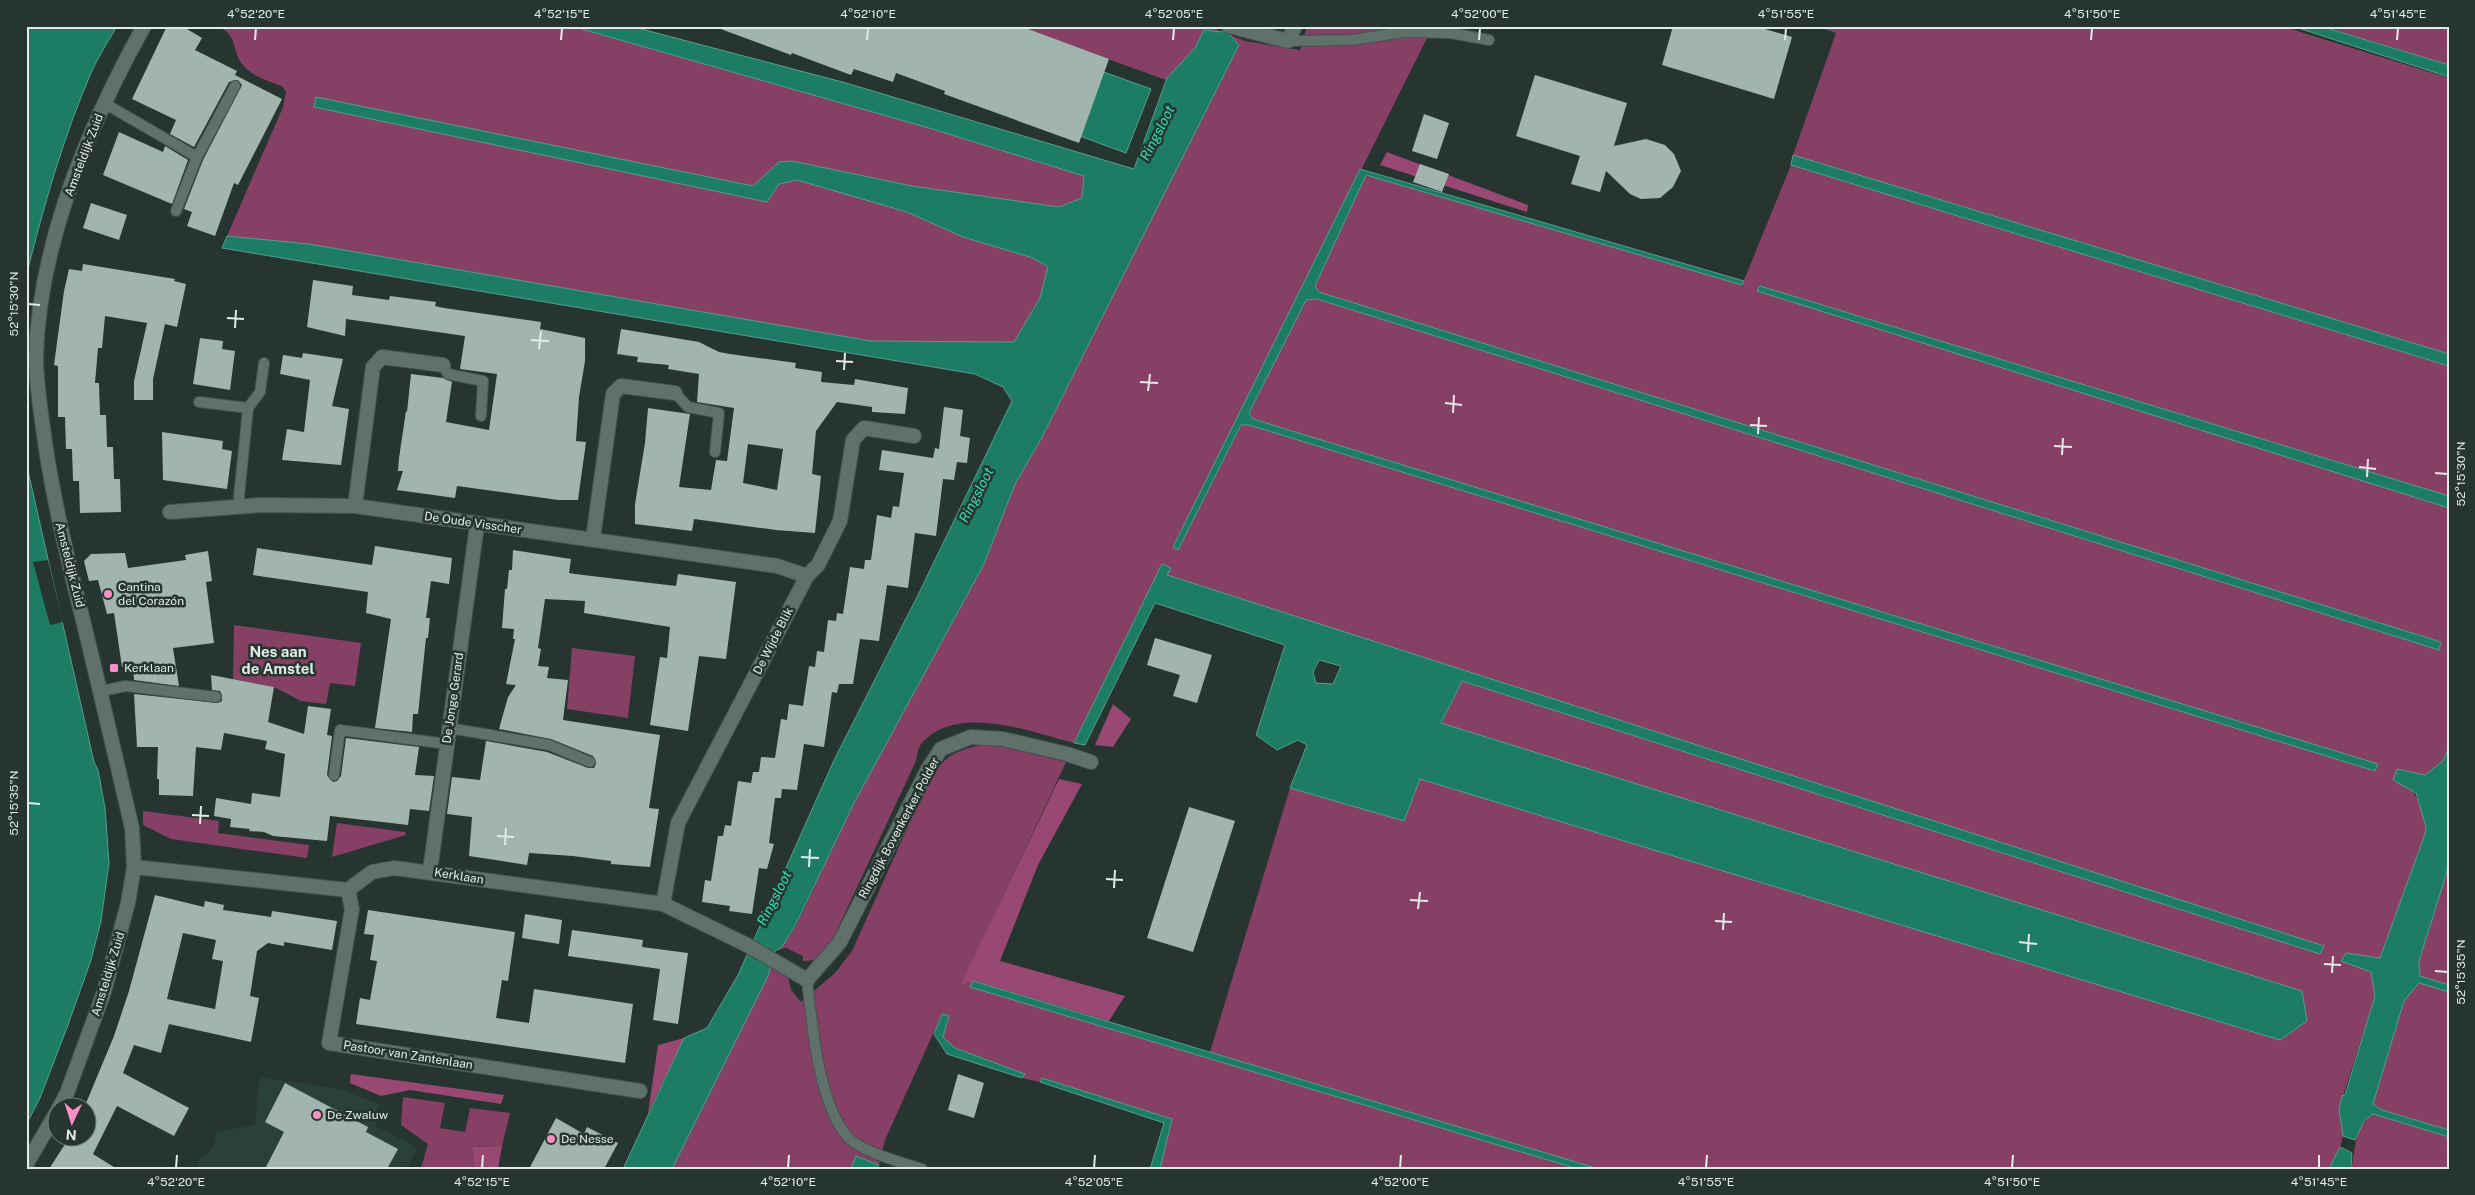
<svg xmlns="http://www.w3.org/2000/svg" width="2475" height="1195" viewBox="0 0 2475 1195" font-family="'Public Sans',sans-serif">
<style>
.built{fill:#294139}
.green{fill:#863f65}
.forest{fill:#994873}
.water{fill:#1c7d64;stroke:#579e8c;fill-rule:evenodd}
.pier{fill:#263530}
.building{fill:#a1b4ad;fill-rule:evenodd}
.lines{fill:none;stroke-linecap:round;stroke-linejoin:round}
.service-casing{stroke:#45534e;stroke-width:12}
.minor-casing{stroke:#45534e;stroke-width:16}
.tertiary-casing{stroke:#45534e;stroke-width:16}
.service{stroke:#5f716a;stroke-width:10}
.minor{stroke:#5f716a;stroke-width:14}
.tertiary{stroke:#5f716a;stroke-width:14}
.ticks{fill:none;stroke:#e2ebe8;stroke-width:2}
.poi-dot{fill:#fa8fc6;stroke:#263530;stroke-width:2}
.labels{text-anchor:middle;stroke-width:5;stroke-linejoin:round;paint-order:stroke}
.street-label{font-size:12px;fill:#e2ebe8;stroke:#263530}
.poi-label{font-size:12px;fill:#e2ebe8;stroke:#263530;text-anchor:start}
.water-label{font-size:14px;font-style:italic;fill:#31e0b5;stroke:#263530}
.quarter-label{font-size:15px;font-weight:bold;fill:#e2ebe8;stroke:#263530}
.neatline{fill:none;stroke:#e2ebe8;stroke-width:2}
.ticks-label{font-size:12px;text-anchor:middle;fill:#e2ebe8}
</style>
<rect width="100%" height="100%" fill="#263530"/>
<polygon class="built" points="260,1077 340,1089 379,1104 376,1126 418,1148 406,1169 196,1169 199,1160 213,1148 216,1132 255,1125"/>
<g class="green">
<path d="M217,26H571L929,128L1084,176L1082,198L1059,207L912,186L792,161L963,237L1033,258L1048,268L1040,298L1014,342L871,341L309,244L227,236L283,107L286,92L282,86C269,81 253,77 244,66C230,51 240,36 217,26Z"/>
<polygon points="1016,26 1208,26 1222,32 1204,30 1195,48 1166,80"/>
<path d="M1307,26H1433L1173,547L1178,550L1241,425H1249L2375,771L1253,419L1249,413L1306,300L1317,299L2439,650L2441,642L1319,292L1314,286L1366,175L1742,285L1791,165L2449,366V496L1760,286L2449,508V747L2443,761L2425,775L2398,769C2411,787 2428,810 2425,834L2380,959L2346,953L2342,960L2371,972L2375,996L2339,1109L2343,1136L2340,1147L2329,1169H1599L1210,1052L1290,788L1404,821L1420,779L2279,1039L2302,991L1441,724L1462,681L2320,954L1166,575L1171,568L1162,564L1074,743C1030,732 958,703 922,743C918,747 917,756 916,761L830,945L818,960L803,961V956L786,948L775,951L782,947L797,924L854,803L984,564L1015,484L1041,439L1239,45L1230,35L1245,41L1300,50Z"/>
<polygon points="1815,26 2281,26 2449,78 2449,354 1793,155 1836,33"/>
<polygon points="2322,26 2449,26 2449,65"/>
<polygon points="234,625 361,643 355,686 330,683 326,704 301,701 274,687 233,679"/>
<polygon points="572,648 635,656 628,718 567,709"/>
<path d="M987,743L1066,762L961,986L973,981L971,987L1578,1169H1160L1172,1119L1042,1078L1040,1082L1022,1078L1024,1074L955,1048L943,1037L949,1017L942,1014L885,1140L879,1165L857,1156L851,1169H672L771,967L788,976L791,990L801,1002L835,973L852,951L928,782C947,752 955,752 987,743Z"/>
<polygon points="143,811 219,821 218,833 309,845 307,858 171,839 143,825"/>
<polygon points="337,823 405,832 406,835 332,857"/>
<polygon points="2449,857 2449,985 2420,976 2419,961 2446,875"/>
<polygon points="2419,982 2449,992 2449,1130 2382,1110 2373,1104 2404,1000"/>
<polygon points="403,1097 445,1103 440,1128 465,1132 470,1108 510,1113 502,1146 472,1147 474,1169 421,1168 428,1144 401,1125"/>
<path d="M2373,1114L2449,1137V1169H2351C2357,1147 2352,1130 2373,1114Z"/>
</g>
<g class="forest">
<polygon points="1387,152 1528,205 1527,212 1380,165"/>
<polygon points="1113,704 1131,719 1113,747 1095,745"/>
<polygon points="1059,779 1082,784 1038,865 1000,961 1125,996 1109,1021 974,981 960,986"/>
<polygon points="684,1038 648,1113 658,1045"/>
<polygon points="351,1074 504,1095 501,1104 410,1090 381,1096 350,1083"/>
<polygon points="502,1146 498,1169 474,1169 472,1147"/>
</g>
<g class="water">
<path d="M26,26H117C108,42 98,57 91,73C63,138 43,208 26,277Z"/>
<polygon points="571,26 630,26 846,83 1134,169 1167,78 1195,48 1204,30 1222,32 1224,26 1234,26 1230,35 1239,45 1041,439 1015,484 984,564 854,803 796,924 782,947 775,951 768,976 672,1169 623,1169 684,1038 707,1028 738,975 835,758 918,595 1012,401 1003,387 975,374 222,248 227,236 309,244 871,341 1014,342 1040,298 1048,267 1033,258 963,237 907,212 797,180 779,184 767,202 314,107 316,97 753,186 779,162 792,161 912,186 1059,207 1082,198 1084,176 929,128"/>
<polygon points="2292,26 2320,26 2449,65 2449,77"/>
<polygon points="1101,71 1151,89 1126,153 1077,135"/>
<polygon points="1793,155 2449,354 2449,366 1791,165"/>
<polygon points="1360,169 1744,281 1742,285 1366,175 1315,286 1319,292 2441,642 2439,650 1317,299 1306,300 1249,413 1253,419 2378,764 2375,771 1249,425 1241,425 1178,550 1173,547"/>
<polygon points="1760,286 2449,496 2449,508 1757,291"/>
<polygon points="26,462 94,762 98,770 105,808 109,863 101,921 91,960 68,1025 40,1098 26,1125"/>
<path d="M1162,564L1171,568L1167,575L2324,946L2320,954L1462,681L1441,723L2302,991L2307,1021L2280,1040L1420,779L1404,821L1290,788L1307,745L1298,740L1277,750L1256,735L1285,645L1155,603L1085,745L1074,743ZM1319,660L1341,666L1333,684L1316,683L1313,672Z"/>
<polygon points="2449,747 2449,857 2446,875 2419,961 2420,976 2449,985 2449,992 2419,983 2404,1001 2373,1104 2382,1110 2449,1130 2449,1137 2373,1114 2364,1121 2355,1140 2343,1136 2339,1109 2342,1096 2345,1095 2375,996 2371,972 2341,961 2346,953 2380,958 2425,834 2426,827 2416,793 2393,780 2397,769 2425,775 2443,761"/>
<polygon points="973,981 1599,1169 1578,1169 970,987"/>
<polygon points="942,1014 949,1016 943,1037 955,1048 1025,1074 1022,1078 947,1054 934,1034"/>
<polygon points="1042,1078 1172,1119 1160,1169 1150,1169 1164,1123 1040,1082"/>
<polygon points="2340,1147 2352,1153 2351,1169 2329,1169"/>
<polygon points="856,1156 879,1165 877,1169 851,1169"/>
</g>
<polygon class="pier" points="48,560 63,622 50,625 33,562"/>
<g class="building">
<polygon points="167,26 182,26 202,38 195,50 237,71 235,75 282,99 238,185 234,183 215,236 187,226 192,212 184,209 203,160 242,85 238,80 229,82 194,147 170,134 176,120 132,99"/>
<polygon points="718,26 1020,26 1109,59 1079,143 944,94 945,91 896,73 893,82 854,69 851,75 792,53 791,55 718,28"/>
<polygon points="1673,26 1755,26 1792,37 1774,99 1662,65"/>
<polygon points="1535,75 1627,103 1614,146 1646,139 1665,145 1674,154 1681,171 1673,187 1660,198 1641,199 1630,194 1606,171 1600,192 1571,184 1580,156 1516,136"/>
<polygon points="1424,114 1449,123 1437,159 1412,151"/>
<polygon points="119,132 163,152 165,146 188,160 172,204 103,175"/>
<polygon points="1420,164 1449,174 1442,192 1413,182"/>
<polygon points="91,203 127,215 119,240 83,228"/>
<polygon points="83,264 175,279 174,281 186,284 177,327 165,324 153,379 153,400 134,400 134,381 147,323 105,316 102,348 98,348 95,383 99,383 100,415 106,415 107,447 113,447 114,479 120,479 121,512 80,513 79,481 73,481 72,449 66,449 65,417 58,417 58,366 54,365 64,291 69,269 82,271"/>
<polygon points="313,280 353,286 352,295 389,300 390,296 436,302 435,306 444,308 541,322 540,329 585,338 585,361 579,397 576,441 586,442 578,500 558,500 457,486 455,498 397,490 403,471 398,471 399,458 406,411 407,412 411,374 443,378 452,382 446,422 489,430 497,374 460,369 465,336 346,319 345,336 307,327"/>
<path d="M621,329L699,342L719,352L730,354L796,363L795,368L822,372L821,382L854,385L855,379L908,388L905,414L872,412V407L837,402L816,431L812,474L821,476L815,533L776,530L694,519L692,531L635,524V504L645,443L648,408L690,414L679,487L711,490L716,460L727,461L734,408L697,402L699,374L668,369L669,365L637,362L638,357L617,354ZM748,444L783,449L777,490L743,483Z"/>
<polygon points="200,338 223,341 222,349 235,351 230,390 193,384"/>
<polygon points="303,353 343,359 332,406 349,409 341,465 282,460 287,429 304,432 310,380 280,374 283,355 302,358"/>
<polygon points="944,407 963,410 960,436 970,438 967,463 957,462 954,480 943,479 936,536 915,533 908,588 887,585 879,641 860,639 853,684 839,684 837,693 832,692 824,747 804,744 797,790 782,789 781,798 775,798 769,843 774,844 767,869 759,868 752,914 729,911 730,906 702,902 705,880 711,881 718,836 723,836 725,825 731,826 738,781 751,783 753,772 759,772 761,757 775,758 781,719 787,720 789,704 803,706 809,666 815,667 817,651 824,652 828,620 836,621 837,613 843,614 850,567 864,569 865,560 871,560 877,515 891,518 893,506 899,507 904,473 879,470 882,450 933,458 935,448 939,449"/>
<polygon points="162,432 223,441 222,449 232,451 227,489 163,480"/>
<polygon points="375,546 452,558 449,584 431,581 426,618 430,618 428,638 426,638 418,714 413,714 412,732 375,728 391,619 366,613 368,592 253,575 257,548 372,565"/>
<polygon points="513,550 571,559 569,573 575,574 676,586 678,574 736,582 726,659 699,656 688,731 650,725 660,657 667,658 670,627 584,613 585,601 545,599 538,648 541,649 538,666 549,667 547,678 568,680 563,720 660,735 649,808 659,809 650,867 611,864 611,861 573,856 529,853 527,865 469,856 472,817 447,814 452,777 480,780 486,741 547,752 588,768 594,768 596,764 593,756 551,739 499,729 508,697 516,685 506,684 515,639 513,639 514,629 502,628 505,589 507,589 509,570 512,570"/>
<polygon points="208,551 212,581 206,582 214,643 173,648 179,686 134,680 133,665 122,667 114,613 107,614 98,580 89,581 84,561 91,554 125,553 128,568 186,560 185,555"/>
<polygon points="1155,638 1212,655 1197,703 1173,696 1180,675 1147,665"/>
<polygon points="211,675 274,687 268,722 304,734 308,706 331,709 327,735 332,736 327,775 333,782 337,781 341,776 346,738 419,747 415,775 434,776 429,811 410,809 408,825 330,816 327,841 273,836 264,832 249,831 250,829 230,827 231,819 214,816 216,798 251,804 252,793 280,797 285,754 265,749 267,741 224,733 221,750 196,747 193,796 159,795 159,779 157,779 158,747 137,747 134,694 218,703 222,701 222,695 220,691 212,690"/>
<polygon points="1189,807 1235,821 1193,952 1147,938"/>
<path d="M155,895L204,907L205,901L224,905L223,910L271,917L272,911L337,921L332,950L284,942V946L268,943L257,951L250,996L259,998L251,1042L169,1024L161,1053L134,1045L123,1073L189,1108L174,1136L117,1106L93,1154L117,1169H49L69,1138H88V1108H84L114,1036L129,991ZM183,933L216,940L212,959L223,961L215,1009L167,999Z"/>
<polygon points="368,910 515,932 508,981 502,980 496,1018 529,1023 534,989 633,1004 625,1063 356,1024 360,998 370,1000 377,961 370,960 374,935 364,934"/>
<polygon points="525,914 562,920 559,944 522,938"/>
<polygon points="572,930 643,940 642,947 688,953 678,1024 653,1020 660,969 568,956"/>
<polygon points="958,1074 984,1083 974,1118 948,1110"/>
<polygon points="285,1083 368,1127 366,1132 398,1149 387,1169 265,1169 284,1132 265,1122"/>
<polygon points="556,1118 584,1134 587,1127 618,1143 604,1169 529,1169"/>
</g>
<g class="lines">
<g class="service-casing">
<g id="service">
<polyline points="1288,41 1351,40 1405,32 1450,33 1489,40"/>
<polyline points="104,103 197,157"/>
<polyline points="176,211 197,157 235,86"/>
<polyline points="443,365 448,374 483,381 481,416"/>
<polyline points="675,393 688,407 719,413 715,452"/>
<polyline points="199,402 248,408"/>
<polyline points="238,507 248,408 260,392 264,363"/>
<polyline points="101,691 126,686 216,697"/>
<polyline points="449,728 549,745 590,762"/>
<polyline points="334,775 340,730 447,744"/>
<path d="M807,980C812,1024 818,1100 846,1135C858,1151 903,1163 922,1169"/>
</g>
</g>
<g class="minor-casing">
<g id="minor">
<polyline points="1229,26 1288,41 1295,26"/>
<polyline points="355,506 373,367 382,357 443,365"/>
<polyline points="170,512 261,505 355,506 777,566 807,576"/>
<polyline points="593,538 613,394 621,386 675,393"/>
<polyline points="134,867 348,890 372,872 394,868 656,903 663,904 747,945 807,980 840,942 928,769 941,749 971,737 1003,739 1067,754 1091,762"/>
<polyline points="430,871 477,525"/>
<polyline points="348,890 352,909 329,1043 640,1091"/>
<polyline points="663,904 678,823 807,576 818,565 840,521 853,440 864,428 914,436"/>
</g>
</g>
<g class="tertiary-casing">
<g id="tertiary">
<path d="M59,1108L67,1093L104,992L128,903L134,867L132,828C115,755 98,681 80,608C65,548 51,489 43,428C40,405 36,381 36,357C39,242 89,125 144,26"/>
<polyline points="26,1165 58,1110"/>
</g>
</g>
<use href="#service" class="service"/>
<use href="#minor" class="minor"/>
<use href="#tertiary" class="tertiary"/>
</g>
<path class="ticks" d="M255,40L256,28M561,40L562,28M867,40L868,28M1173,40L1174,28M1479,40L1480,28M1785,40L1786,28M2091,40L2092,28M2397,40L2398,28M28,304L40,305M227,318L244,319M235,328L236,310M531,340L549,341M539,349L541,331M836,361L853,362M844,370L845,353M1140,382L1158,383M1148,391L1150,374M1445,403L1462,405M1453,413L1454,395M1750,425L1767,426M1758,434L1759,417M2054,446L2072,447M2062,455L2063,438M2359,467L2376,469M2435,473L2448,474M2367,477L2368,459M28,803L40,804M192,815L209,816M200,824L201,806M497,836L514,837M505,845L506,828M801,857L819,858M809,867L810,849M1106,879L1123,880M1114,888L1115,870M1410,900L1428,901M1418,909L1420,892M1715,921L1732,922M1723,930L1724,913M2019,942L2037,944M2028,952L2029,934M2324,964L2341,965M2435,971L2448,972M2332,973L2333,956M176,1168L177,1155M482,1168L483,1155M788,1168L789,1155M1094,1168L1095,1155M1400,1168L1401,1155M1706,1168L1707,1155M2012,1168L2013,1155M2319,1168V1155"/>
<g class="poi-dot">
<circle cx="108" cy="594" r="5"/>
<rect x="109" y="663" width="10" height="10" rx="2.5"/>
<circle cx="317" cy="1115" r="5"/>
<circle cx="551" cy="1139" r="5"/>
</g>
<g class="labels">
<g class="street-label">
<text transform="translate(84 155) rotate(-69)" y="4">Amsteldijk Zuid</text>
<text transform="translate(473 523) rotate(8)" y="4">De Oude Visscher</text>
<text transform="translate(70 565) rotate(76)" y="4">Amsteldijk Zuid</text>
<text transform="translate(773 641) rotate(-63)" y="4">De Wijde Blik</text>
<text transform="translate(453 698) rotate(-82)" y="4">De Jonge Gerard</text>
<text transform="translate(899 828) rotate(-62)" y="4">Ringdijk Bovenkerker Polder</text>
<text transform="translate(459 876) rotate(9)" y="4">Kerklaan</text>
<text transform="translate(108 974) rotate(-73)" y="4">Amsteldijk Zuid</text>
<text transform="translate(408 1055) rotate(9)" y="4">Pastoor van Zantenlaan</text>
</g>
<g class="poi-label">
<text x="118" y="591">Cantina<tspan x="118" dy="14">del Corazón</tspan></text>
<text x="124" y="672">Kerklaan</text>
<text x="327" y="1119">De Zwaluw</text>
<text x="561" y="1143">De Nesse</text>
</g>
<g class="water-label">
<text transform="translate(1157 133) rotate(-63)" y="5">Ringsloot</text>
<text transform="translate(976 495) rotate(-63)" y="5">Ringsloot</text>
<text transform="translate(774 898) rotate(-63)" y="5">Ringsloot</text>
</g>
<g class="quarter-label">
<text x="278" y="657">Nes aan<tspan x="278" dy="17">de Amstel</tspan></text>
</g>
</g>
<rect width="2475" height="1195" fill="none" stroke="#263530" stroke-width="55"/>
<g transform="translate(72 1122) rotate(184)"><circle r="24" fill="#263530" stroke="#717e7a"/>
<path d="M0-4L9 19L0 12L-9 19Z" fill="#fa8fc6"/>
<text y="-8" font-size="14" font-weight="bold" text-anchor="middle" fill="#e2ebe8">N</text>
</g>
<rect x="28" y="28" width="2420" height="1140" class="neatline"/>
<g class="ticks-label">
<text x="256" y="18">4°52'20"E</text>
<text x="562" y="18">4°52'15"E</text>
<text x="868" y="18">4°52'10"E</text>
<text x="1174" y="18">4°52'05"E</text>
<text x="1480" y="18">4°52'00"E</text>
<text x="1786" y="18">4°51'55"E</text>
<text x="2092" y="18">4°51'50"E</text>
<text x="2398" y="18">4°51'45"E</text>
<text transform="translate(14 304) rotate(-90)" y="4">52°15'30"N</text>
<text transform="translate(2461 474) rotate(-90)" y="4">52°15'30"N</text>
<text transform="translate(14 803) rotate(-90)" y="4">52°15'35"N</text>
<text transform="translate(2461 972) rotate(-90)" y="4">52°15'35"N</text>
<text x="176" y="1186">4°52'20"E</text>
<text x="482" y="1186">4°52'15"E</text>
<text x="788" y="1186">4°52'10"E</text>
<text x="1094" y="1186">4°52'05"E</text>
<text x="1400" y="1186">4°52'00"E</text>
<text x="1706" y="1186">4°51'55"E</text>
<text x="2012" y="1186">4°51'50"E</text>
<text x="2319" y="1186">4°51'45"E</text>
</g>
</svg>
